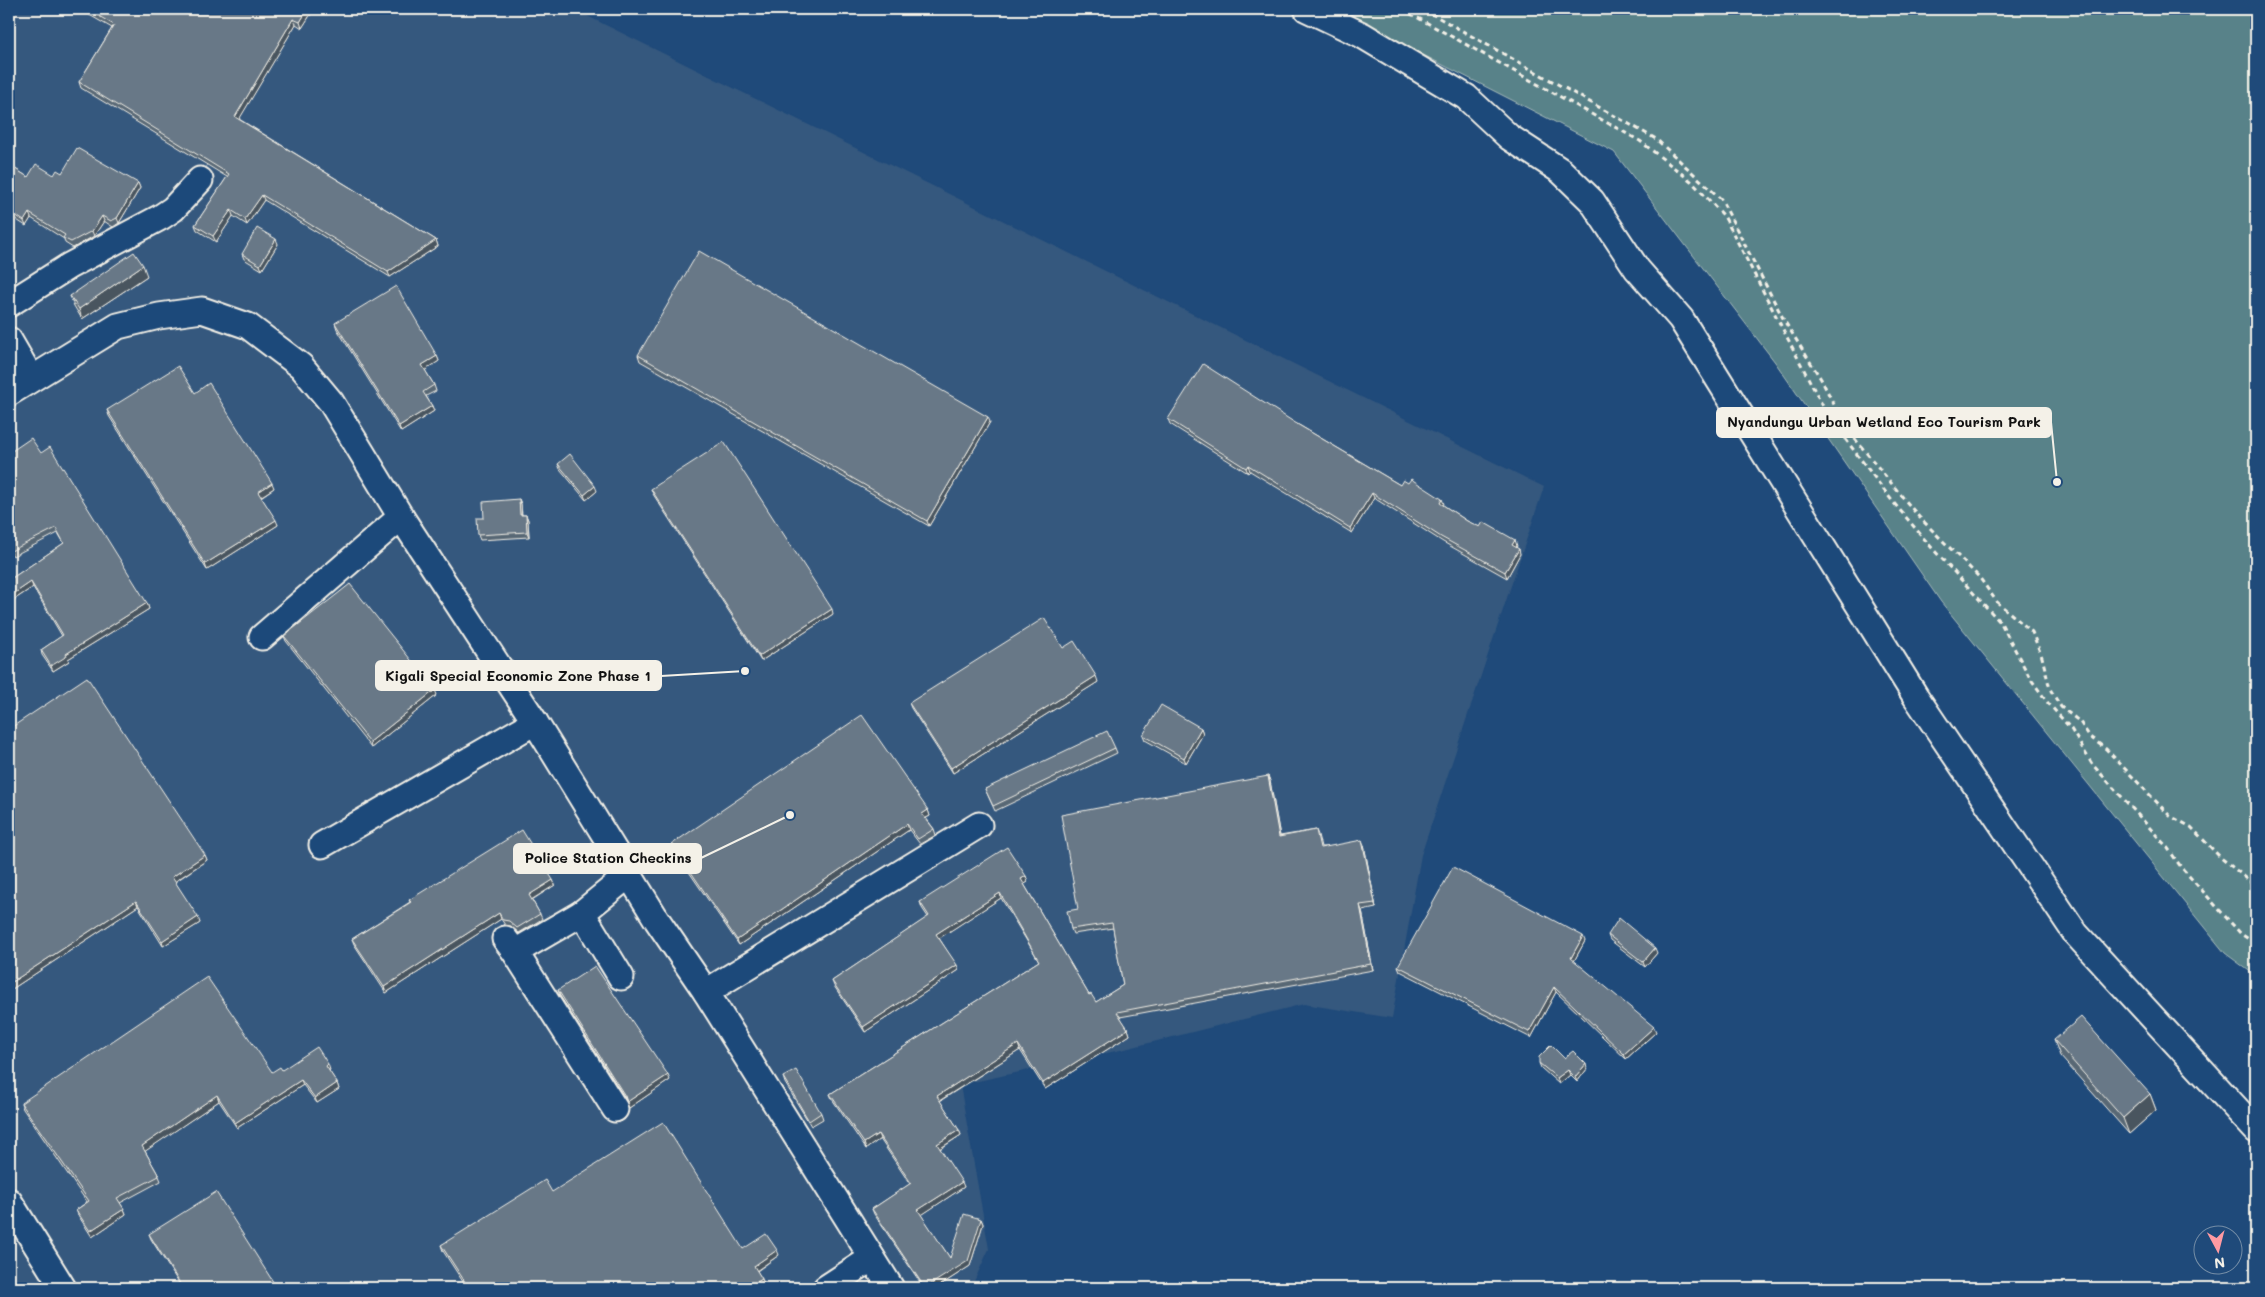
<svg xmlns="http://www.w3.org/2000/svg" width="2265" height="1297" viewBox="0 0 2265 1297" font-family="Mali,sans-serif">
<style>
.built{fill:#35587e}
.green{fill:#588289;stroke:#a6bab8}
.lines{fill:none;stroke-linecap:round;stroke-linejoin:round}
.minor-casing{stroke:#f4f1e8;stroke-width:29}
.path{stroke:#f4f1e8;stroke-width:3;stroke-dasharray:5 4;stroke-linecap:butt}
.minor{stroke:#1f4a7a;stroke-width:25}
.wall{fill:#596774;stroke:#f4f1e8}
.shaded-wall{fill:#48545e;stroke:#f4f1e8}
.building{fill:#677887;stroke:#f4f1e8}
.leader{fill:none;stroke:#f4f1e8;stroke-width:2}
.callout-dot{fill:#f4f1e8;stroke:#1f4a7a;stroke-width:2}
.callout{fill:#f4f1e8;stroke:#f4f1e8;stroke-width:2}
.callout-label{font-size:14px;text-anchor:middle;font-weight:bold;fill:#111}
</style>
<rect width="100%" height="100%" fill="#1f4a7a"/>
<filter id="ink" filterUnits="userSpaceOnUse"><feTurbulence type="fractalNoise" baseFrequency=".02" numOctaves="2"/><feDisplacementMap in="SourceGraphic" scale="10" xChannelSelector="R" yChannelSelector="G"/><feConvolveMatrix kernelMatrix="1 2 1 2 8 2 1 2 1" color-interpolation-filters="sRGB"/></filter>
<g filter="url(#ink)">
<polygon class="built" points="9,9 573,9 1544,487 1421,855 1392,1018 1304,1004 1125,1049 960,1085 989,1249 971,1288 9,1288"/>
<polygon class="green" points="1333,9 2256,9 2256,976 2225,953 1941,602 1775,362 1614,152"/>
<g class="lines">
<g class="minor-casing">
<g id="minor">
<polyline points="1307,9 1362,35 1466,97 1509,137 1561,171 1592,201 1637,269 1681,319 1916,697 2076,934 2256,1130"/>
<polyline points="9,304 69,266 161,217 173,209 200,180"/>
<polyline points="9,340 31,378"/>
<polyline points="9,393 118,326 159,316 202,310 248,326 301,366 331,402 401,517 535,722 657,920 706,992 891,1288"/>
<polyline points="262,637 401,517"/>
<polyline points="322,845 535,722"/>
<polyline points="582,913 621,977"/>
<polyline points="505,939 515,952 615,1109"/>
<polyline points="515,952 582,913 630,874"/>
<polyline points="706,992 979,825"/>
<polyline points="9,1201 63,1288"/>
<polyline points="826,1288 872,1258"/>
</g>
</g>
<g class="path">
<polyline points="1402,9 1640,141 1691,181 1724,216 1828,416 1893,502 1932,548 2001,623 2030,678 2048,703 2071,729 2092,764 2167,847 2181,867 2241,934 2256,944"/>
<polyline points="1423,9 1656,139 1721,199 1785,322 1821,379 1846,428 1919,517 1979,577 1997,602 2032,632 2042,657 2050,689 2061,707 2080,722 2090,737 2106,749 2170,816 2191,827 2221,858 2256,886"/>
</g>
<use href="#minor" class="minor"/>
</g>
<g class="wall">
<polygon points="79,9 314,9 302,28 296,24 239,119 436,240 438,246 390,277 264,200 247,225 233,216 216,242 197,230 195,225 227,177 81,88 79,82 112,28"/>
<polygon points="9,165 28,177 54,175 62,173 138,183 140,188 119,223 113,227 104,221 94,236 73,248 65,243 64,239 31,218 26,226 9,215"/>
<polygon points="278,244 262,270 244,259 242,254"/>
<polygon points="147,276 82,319 74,306 70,296"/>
<polygon points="335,323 437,356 439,361 425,370 434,385 436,391 426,396 432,406 434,411 401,432 337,329"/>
<polygon points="638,355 990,422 929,526 640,361"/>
<polygon points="195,393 274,488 261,497 278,525 207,570 109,416 107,410"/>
<polygon points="1168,419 1297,424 1400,485 1444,504 1443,505 1467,521 1517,546 1516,547 1520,554 1507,578 1443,542 1374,498 1352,533 1250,471 1248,473 1170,424"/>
<polygon points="9,453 147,603 149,609 68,659 69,661 53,671 42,655 41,650 62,636 33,587 9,603 9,580 64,543 58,533 13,556 9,549"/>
<polygon points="558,464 597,491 586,500 560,469"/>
<polygon points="651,489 833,614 761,661 653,494"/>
<polygon points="519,499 521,504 522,515 526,515 528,520 529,537 480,540 478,535 484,518"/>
<polygon points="284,636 437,695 371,748 286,641"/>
<polygon points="1063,648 1098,682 953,773 911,708 909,703"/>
<polygon points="1201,728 1203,734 1186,763 1145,740 1143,735"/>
<polygon points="9,729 205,855 207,860 175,882 200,923 163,946 138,906 9,991"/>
<polygon points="1115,748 1117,753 995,811 985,789"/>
<polygon points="1268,776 1270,781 1280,836 1316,830 1318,835 1321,847 1364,845 1376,908 1362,911 1373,970 1120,1017 1128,1029 1130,1035 1045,1089 1020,1050 940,1101 959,1130 961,1135 940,1149 964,1187 921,1215 950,1258 981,1219 983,1224 970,1266 936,1288 924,1288 874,1214 872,1209 910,1184 880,1139 866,1149 832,1099 830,1094 1039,961 1001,898 939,938 959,970 865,1032 834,986 832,981 928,917 922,908 920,902 1026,876 1028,882 1024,884 1089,995 1096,1002 1123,985 1113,928 1073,934 1071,929 1078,909"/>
<polygon points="928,810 930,816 926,818 934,829 936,835 920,844 909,830 739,945 674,850 672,844"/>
<polygon points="553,880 555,885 532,900 540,914 542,919 519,933 511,926 505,925 501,919 386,993 354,944 352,939 410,902 409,900"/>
<polygon points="1608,935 1657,953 1645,967 1610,940"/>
<polygon points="1585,941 1574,961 1656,1032 1626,1059 1556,992 1531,1038 1400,971 1398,966"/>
<polygon points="558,990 670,1080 629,1108 627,1101 560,996"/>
<polygon points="2054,1040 2150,1094 2156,1110 2129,1134 2060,1056"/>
<polygon points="1564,1058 1587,1069 1577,1082 1570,1075 1559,1084 1541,1068 1539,1063"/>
<polygon points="282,1070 330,1070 329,1071 337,1083 339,1089 317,1103 303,1085 237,1128 219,1101 145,1151 159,1176 161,1181 120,1203 124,1209 126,1214 92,1237 78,1215 76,1210 87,1202 23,1109 21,1103 272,1072"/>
<polygon points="783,1077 821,1113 823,1119 811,1126 785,1083"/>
<polygon points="552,1192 743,1249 779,1255 757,1271 762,1279 764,1284 758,1288 467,1288 443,1251 441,1245"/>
<polygon points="149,1234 277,1288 182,1288 151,1239"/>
</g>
<g class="shaded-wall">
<polygon points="308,9 314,9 302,28 300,22"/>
<polygon points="293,19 296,24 237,123 235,117"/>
<polygon points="138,183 140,188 119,223 117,218"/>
<polygon points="262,195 264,200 247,225 245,219"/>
<polygon points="231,210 233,216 216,242 213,236"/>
<polygon points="29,213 31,218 26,226 24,221"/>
<polygon points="102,216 104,221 94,236 92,231"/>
<polygon points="276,239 278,244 262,270 260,265"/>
<polygon points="436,240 438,246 390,277 388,272"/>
<polygon points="143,265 147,276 82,319 79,309"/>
<polygon points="437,356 439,361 424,371 422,365"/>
<polygon points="432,406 434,411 401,432 399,426"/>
<polygon points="988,417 990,422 929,526 927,521"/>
<polygon points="1248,465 1250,471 1248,473 1246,468"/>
<polygon points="272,483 274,488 260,497 258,492"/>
<polygon points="595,486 597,491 586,500 584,495"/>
<polygon points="1372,493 1374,498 1352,533 1350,528"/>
<polygon points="519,499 521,504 522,520 520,515"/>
<polygon points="1442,499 1444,504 1442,508 1440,503"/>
<polygon points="526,515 528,520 529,537 527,532"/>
<polygon points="276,520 278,525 207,570 205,564"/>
<polygon points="1515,540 1517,546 1514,551 1512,545"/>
<polygon points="1519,549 1520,554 1507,578 1505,572"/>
<polygon points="31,582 33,587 9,603 9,597"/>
<polygon points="147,603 149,609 68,659 69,661 53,671 51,666 66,654"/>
<polygon points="832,609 833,614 761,661 759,656"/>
<polygon points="1096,676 1098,682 953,773 951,768"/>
<polygon points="435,690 437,695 371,748 370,742"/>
<polygon points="1201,728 1203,734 1186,763 1184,758"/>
<polygon points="1268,776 1270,781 1281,842 1279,837"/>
<polygon points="928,810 930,816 924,819 922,814"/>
<polygon points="907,824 909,830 739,945 737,940"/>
<polygon points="1362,840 1364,845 1376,908 1375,903"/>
<polygon points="205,855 207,860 174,882 172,877"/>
<polygon points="1026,876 1028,882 1023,885 1021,879"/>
<polygon points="553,880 555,885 531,900 529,895"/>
<polygon points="1000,893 1001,898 938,939 936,934"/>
<polygon points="136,901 138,906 9,991 9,984"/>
<polygon points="1360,905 1362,911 1373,970 1371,964"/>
<polygon points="499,913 501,919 386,993 384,987"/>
<polygon points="198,917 200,923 163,946 162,941"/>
<polygon points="1583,936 1585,941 1573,963 1571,958"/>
<polygon points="1655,948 1657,953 1645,967 1643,962"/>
<polygon points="957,965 959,970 865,1032 863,1027"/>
<polygon points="1554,987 1556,992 1531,1038 1529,1032"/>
<polygon points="1654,1027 1656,1032 1626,1059 1624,1054"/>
<polygon points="1128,1029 1130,1035 1045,1089 1043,1083"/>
<polygon points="1018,1044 1020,1050 939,1101 937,1096"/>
<polygon points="328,1064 330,1070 328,1071 326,1066"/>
<polygon points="1586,1064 1587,1069 1577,1082 1575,1077"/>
<polygon points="1568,1070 1570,1075 1559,1084 1557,1078"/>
<polygon points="668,1075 670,1080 629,1108 627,1102"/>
<polygon points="301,1080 303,1085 237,1128 235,1123"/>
<polygon points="337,1083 339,1089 317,1103 315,1098"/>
<polygon points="2150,1094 2156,1110 2129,1134 2123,1118"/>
<polygon points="217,1095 219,1101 144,1152 142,1146"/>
<polygon points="959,1130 961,1135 939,1149 937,1144"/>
<polygon points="878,1134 880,1139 866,1149 864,1143"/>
<polygon points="962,1182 964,1187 920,1216 918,1210"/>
<polygon points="124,1209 126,1214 92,1237 90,1231"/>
<polygon points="981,1219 983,1224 970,1266 936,1288 926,1288"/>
<polygon points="777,1250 779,1255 756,1271 754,1266"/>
<polygon points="762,1279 764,1284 758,1288 747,1288"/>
</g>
<g class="building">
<polygon points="87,9 308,9 300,22 293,19 235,117 436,240 388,272 262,195 245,219 231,210 213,236 195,225 229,174 79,82 114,25"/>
<polygon points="77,148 138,183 117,218 111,221 102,216 92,231 71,242 63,238 65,235 29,213 24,221 9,211 9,165 28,177 36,164 54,175 57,170 62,173"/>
<polygon points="257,228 276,239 260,265 242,254"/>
<polygon points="699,251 988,417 927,521 638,355"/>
<polygon points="134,252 143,265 79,309 70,296"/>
<polygon points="396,286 437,356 422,365 434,385 423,392 432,406 399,426 335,323"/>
<polygon points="1203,364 1297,424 1400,485 1403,480 1408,483 1411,479 1442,499 1440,503 1467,521 1480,527 1483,522 1515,540 1512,545 1519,549 1505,572 1441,537 1372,493 1350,528 1248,465 1246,468 1168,419"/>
<polygon points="178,366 195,393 209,383 272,483 258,492 276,520 205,564 107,410"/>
<polygon points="31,438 41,453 50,447 147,603 66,654 67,656 51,666 41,650 63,635 31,582 9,597 9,580 64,543 56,528 11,551 9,547 9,453"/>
<polygon points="724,442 832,609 759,656 651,489"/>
<polygon points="570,454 595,486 584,495 558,464"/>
<polygon points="519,499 520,515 526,515 527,532 478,535 477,518 484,518 483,502"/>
<polygon points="350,584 435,690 370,742 284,636"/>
<polygon points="1044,618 1063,648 1074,641 1096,676 951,768 909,703"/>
<polygon points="87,677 205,855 172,877 198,917 162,941 136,901 9,984 9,729"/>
<polygon points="1161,705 1201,728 1184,758 1143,735"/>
<polygon points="862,715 928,810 922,814 934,829 918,839 907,824 737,940 672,844"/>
<polygon points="1107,731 1115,748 993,806 985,789"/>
<polygon points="1268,776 1279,837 1316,830 1320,848 1362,840 1375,903 1360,905 1371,964 1117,1012 1128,1029 1043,1083 1018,1044 937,1096 959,1130 937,1144 962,1182 918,1210 950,1258 964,1214 981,1219 968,1261 925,1288 872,1209 911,1183 878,1134 864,1143 830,1094 1039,961 1000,893 936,934 957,965 863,1027 832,981 929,916 920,902 1007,847 1026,876 1021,879 1089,995 1091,994 1096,1002 1123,985 1112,923 1071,929 1067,911 1078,909 1061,815"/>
<polygon points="522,830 553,880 529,895 540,914 517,928 509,921 503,920 499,913 384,987 352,939 411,902 409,900"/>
<polygon points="1453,867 1583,936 1571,958 1654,1027 1624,1054 1554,987 1529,1032 1398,966"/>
<polygon points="1619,918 1655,948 1643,962 1608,935"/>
<polygon points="595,966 668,1075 627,1102 625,1096 558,990"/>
<polygon points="207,977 272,1072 280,1067 282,1070 317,1047 328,1064 326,1066 337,1083 315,1098 301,1080 235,1123 217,1095 142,1146 159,1176 117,1198 124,1209 90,1231 76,1210 89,1201 21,1103"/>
<polygon points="2081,1017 2150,1094 2123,1118 2054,1040"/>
<polygon points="1551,1045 1564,1058 1573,1051 1586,1064 1575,1077 1568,1070 1557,1078 1539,1063 1539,1057"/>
<polygon points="796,1070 821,1113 809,1121 783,1077"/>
<polygon points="663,1122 743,1249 766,1234 777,1250 754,1266 762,1279 747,1288 469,1288 441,1245 545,1180 552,1192"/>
<polygon points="216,1192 277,1288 183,1288 149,1234"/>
</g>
</g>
<path class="leader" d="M2057 482L2051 422M745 671L661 676M790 815L701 858"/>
<g class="callout-dot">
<circle cx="2057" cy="482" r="5"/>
<circle cx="745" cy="671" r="5"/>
<circle cx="790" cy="815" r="5"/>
</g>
<g class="callout">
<rect x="1717" y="408" width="334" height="29" rx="5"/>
<rect x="376" y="661" width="285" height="29" rx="5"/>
<rect x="514" y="844" width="187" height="29" rx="5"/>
</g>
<g class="callout-label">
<text x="1884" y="427">Nyandungu Urban Wetland Eco Tourism Park</text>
<text x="518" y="681">Kigali Special Economic Zone Phase 1</text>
<text x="608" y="863">Police Station Checkins</text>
</g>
<rect width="2265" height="1297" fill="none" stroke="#1f4a7a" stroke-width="30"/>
<rect x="15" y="15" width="2235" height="1267" fill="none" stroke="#f4f1e8" stroke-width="2" filter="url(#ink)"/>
<g transform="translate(2218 1250) rotate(173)"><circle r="24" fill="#1f4a7a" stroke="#748da6"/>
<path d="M0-4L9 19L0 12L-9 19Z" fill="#ff9aa2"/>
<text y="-8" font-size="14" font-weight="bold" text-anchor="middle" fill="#f4f1e8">N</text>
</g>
</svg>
